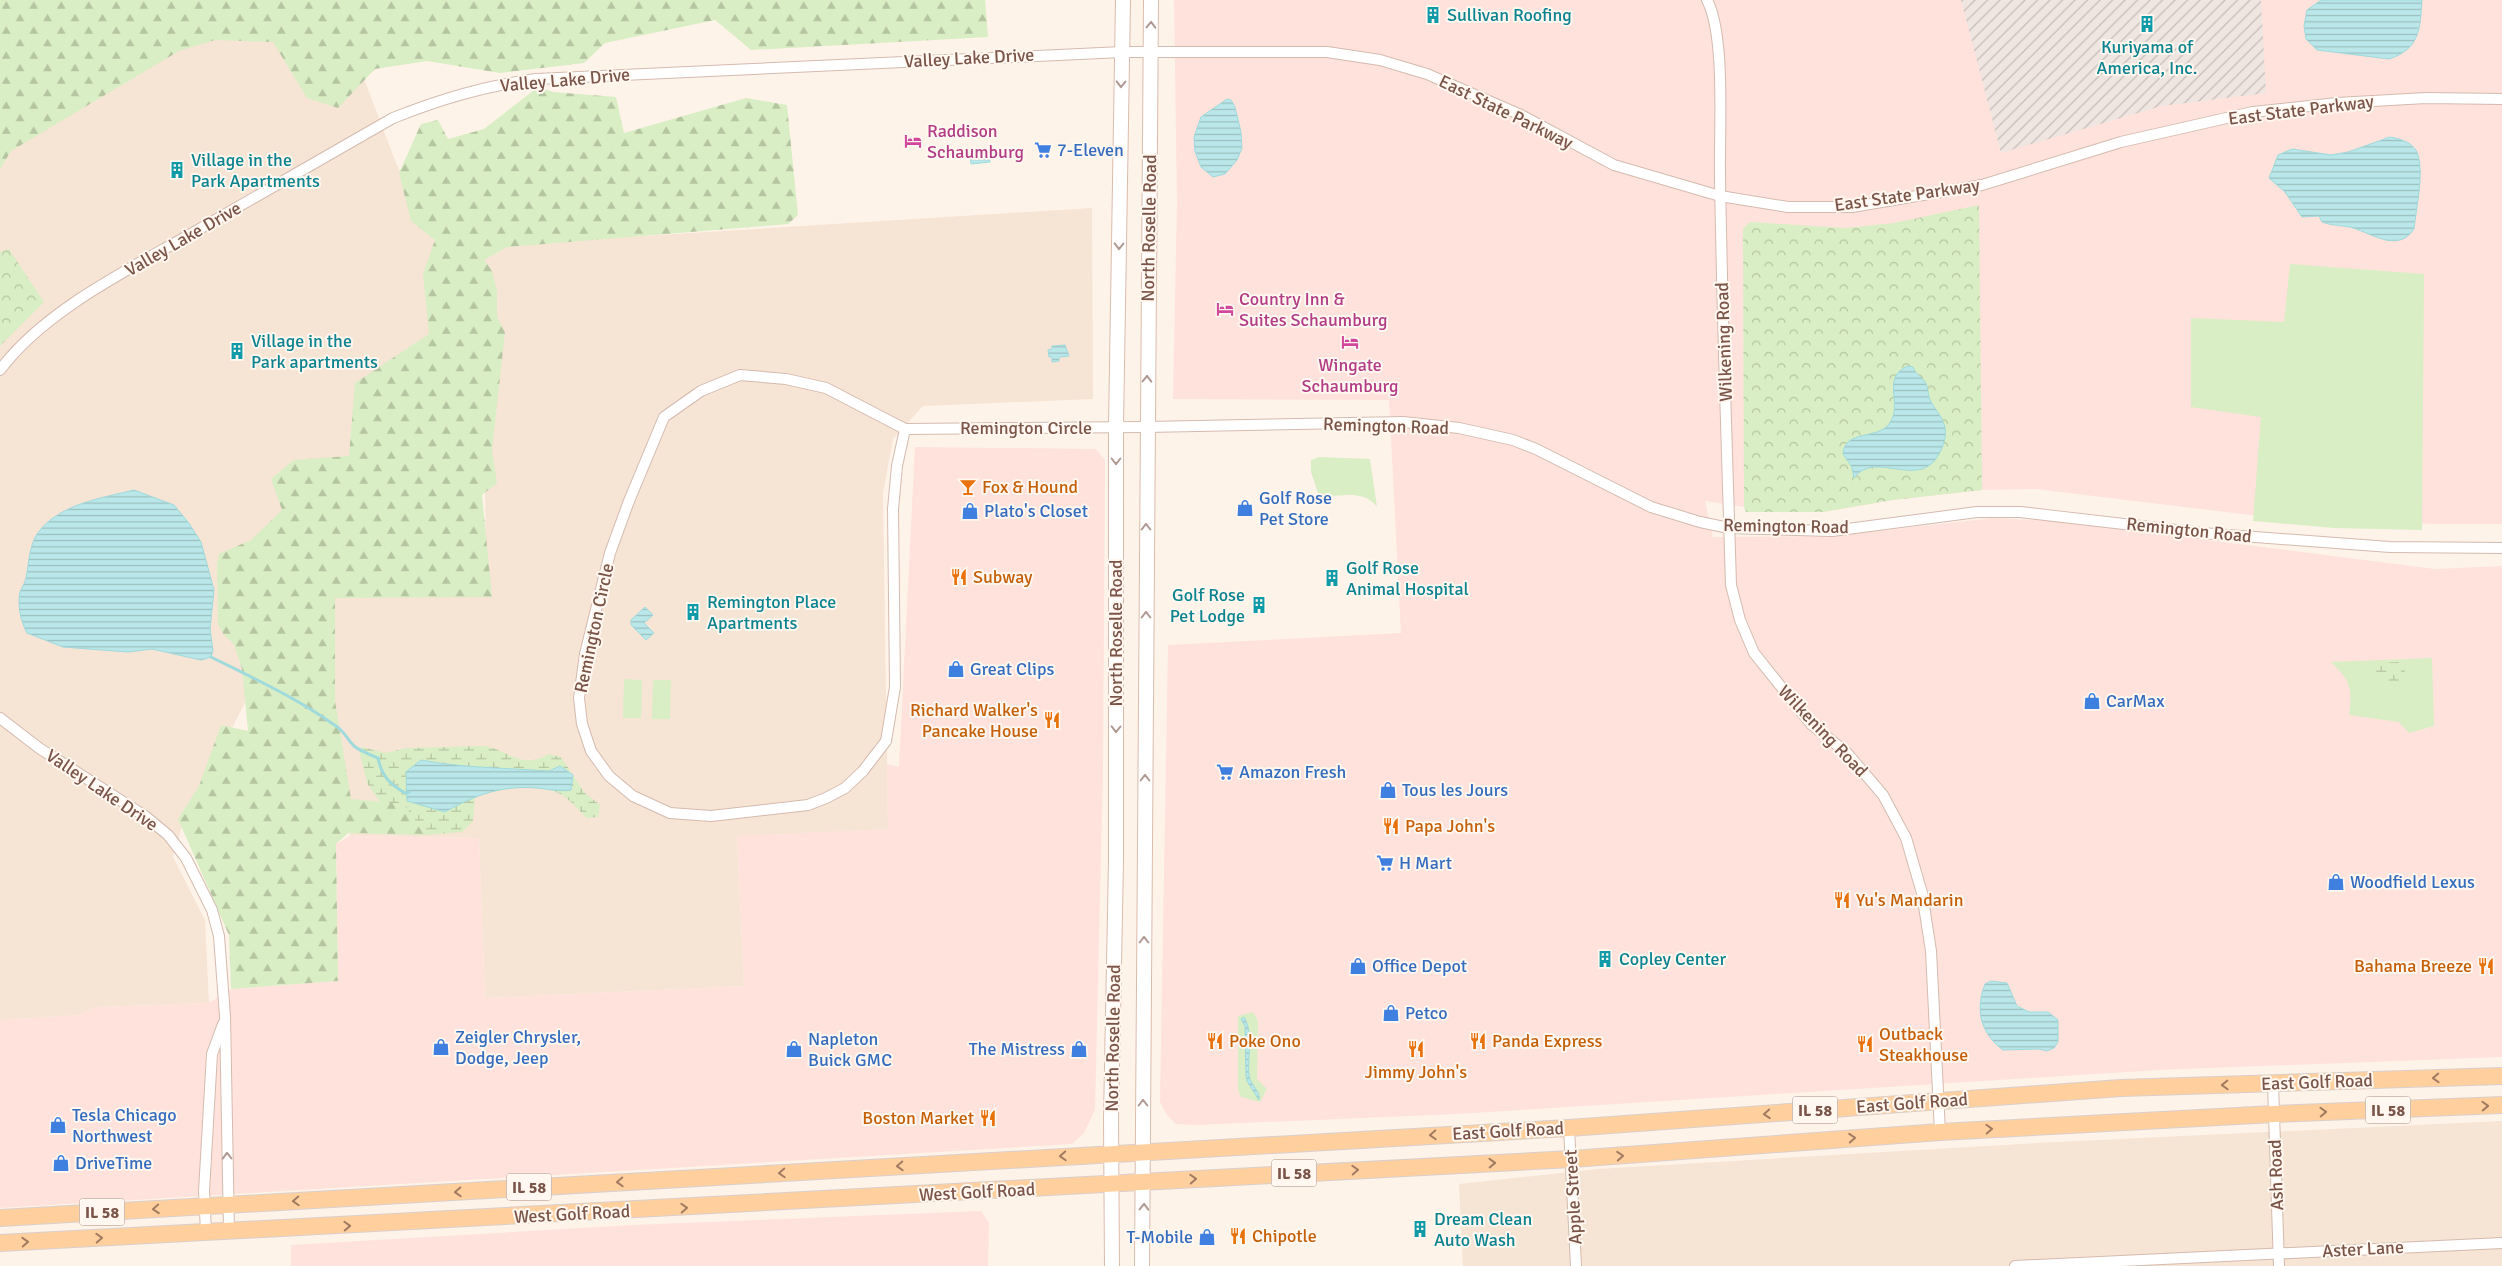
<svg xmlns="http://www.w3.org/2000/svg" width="2502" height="1266" viewBox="0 0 2502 1266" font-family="Signika,sans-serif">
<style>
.residential{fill:#f6e4d5}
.commercial{fill:#ffe2db}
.industrial{fill:url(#industrial-furrows)}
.grass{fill:#d9eec4}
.forest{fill:url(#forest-firs)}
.wetland{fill:url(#wetland-marsh)}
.park{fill:url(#park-crowns)}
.water{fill:url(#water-rules);stroke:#9fdadd}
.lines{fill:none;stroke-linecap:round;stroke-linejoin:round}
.stream{stroke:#9fdadd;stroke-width:3}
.street-casing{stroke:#d4bbaf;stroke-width:12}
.secondary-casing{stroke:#dabcae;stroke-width:16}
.primary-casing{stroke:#dacfcc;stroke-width:18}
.street{stroke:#fff;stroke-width:10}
.secondary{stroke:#fff;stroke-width:14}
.primary{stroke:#ffd09e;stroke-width:16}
.oneway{stroke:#b09992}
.oneway2{stroke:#a37a62}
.labels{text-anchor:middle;stroke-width:4;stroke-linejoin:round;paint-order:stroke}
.shield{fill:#fff7f0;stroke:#a3867b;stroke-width:1}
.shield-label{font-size:16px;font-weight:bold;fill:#7b5549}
.culture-label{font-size:18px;fill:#0d838f;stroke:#fff7f0;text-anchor:start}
.street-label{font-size:18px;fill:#7b5549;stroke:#fff7f0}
.hotel-label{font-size:18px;fill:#b23c85;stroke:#fff7f0;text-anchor:start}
.shop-label{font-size:18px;fill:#366cbe;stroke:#fff7f0;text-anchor:start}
.food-label{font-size:18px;fill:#c56008;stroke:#fff7f0;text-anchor:start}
</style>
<defs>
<pattern id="industrial-furrows" width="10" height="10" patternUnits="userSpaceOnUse" patternTransform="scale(1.25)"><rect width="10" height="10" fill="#efe6e1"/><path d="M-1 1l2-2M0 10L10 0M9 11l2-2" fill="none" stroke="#c7bdb8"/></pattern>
<pattern id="forest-firs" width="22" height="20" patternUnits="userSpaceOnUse" patternTransform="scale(1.25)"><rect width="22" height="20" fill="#d9eec4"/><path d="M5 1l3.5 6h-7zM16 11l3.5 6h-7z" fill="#b5c4a1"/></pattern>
<pattern id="wetland-marsh" width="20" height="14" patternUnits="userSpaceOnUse" patternTransform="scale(1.25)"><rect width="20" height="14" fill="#d9eec4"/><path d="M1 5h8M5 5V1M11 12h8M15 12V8" fill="none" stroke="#b5c4a1"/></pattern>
<pattern id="park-crowns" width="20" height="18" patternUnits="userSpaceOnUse" patternTransform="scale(1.25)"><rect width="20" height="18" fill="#d9eec4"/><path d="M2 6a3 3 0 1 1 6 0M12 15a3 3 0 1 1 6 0" fill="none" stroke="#b5c4a1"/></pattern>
<pattern id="water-rules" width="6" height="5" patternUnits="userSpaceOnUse" patternTransform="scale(1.25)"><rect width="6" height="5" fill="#bae8ea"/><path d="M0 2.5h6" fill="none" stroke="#9cbfc0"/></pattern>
</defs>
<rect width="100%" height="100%" fill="#fef3e8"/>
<g class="residential">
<polygon points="0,0 334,0 396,163 438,248 435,334 183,823 173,857 205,920 209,1003 96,1007 80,1015 0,1020"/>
<polygon points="1092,208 1093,399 923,406 893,439 883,493 888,829 737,837 744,986 485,998 479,838 350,836 333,707 333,594 486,591 483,246"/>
<polygon points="2502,1121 2502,1266 1463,1266 1459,1184 1598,1169 2037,1143"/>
</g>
<g class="commercial">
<polygon points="1174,0 2502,0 2502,524 2435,524 2250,515 2036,489 1982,490 1893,500 1823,512 1754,512 1744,507 1705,501 1713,537 1834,536 1993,518 2058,521 2435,569 2502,566 2502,1057 2159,1070 1457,1114 1196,1125 1176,1124 1167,1115 1160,1102 1168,645 1401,633 1389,400 1173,399 1177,202"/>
<polygon points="915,447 1096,449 1105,460 1103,768 1095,1110 1084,1133 1072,1144 0,1208 0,1020 80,1015 96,1007 209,1003 231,989 338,981 336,844 350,836 479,838 485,998 744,986 737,836 888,829 887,764 899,767"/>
<polygon points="981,1211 989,1223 988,1266 291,1266 291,1245 632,1225"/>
</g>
<polygon class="industrial" points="1961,0 2261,0 2266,93 2162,106 2001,153"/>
<g class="grass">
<polygon points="2290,264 2424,274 2422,530 2334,528 2253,521 2261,417 2191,407 2191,318 2284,322"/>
<path d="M1319,457L1370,459L1377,507C1363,488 1339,498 1319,496L1311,472V460Z"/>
<path d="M2432,658L2434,726L2409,733L2399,722L2349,715C2353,689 2350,680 2331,662Z"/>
<polygon points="624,679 642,680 641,718 623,718"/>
<polygon points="653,680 671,680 670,719 652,719"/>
<polygon points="1253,1012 1258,1021 1257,1079 1267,1089 1260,1102 1241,1097 1238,1090 1238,1016"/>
</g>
<g class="forest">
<polygon points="0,0 985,0 988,37 751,50 715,20 605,43 584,63 500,73 427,61 375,69 338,108 307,98 273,42 215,40 179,51 11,151 0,169"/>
<polygon points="538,87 553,92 616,97 624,133 746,98 787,105 798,215 788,224 507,247 484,260 492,271 497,291 497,317 505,332 492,451 497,483 482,495 492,597 335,598 335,701 351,799 404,804 425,835 348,833 336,844 338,981 231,989 229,935 178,819 199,786 221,725 248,731 242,669 234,644 224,635 218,624 217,564 219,554 251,540 282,510 271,479 294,460 349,456 355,383 429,334 423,274 435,240 411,221 399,173 421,124 438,120 448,139 484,129"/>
</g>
<g class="wetland">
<polygon points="2400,662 2405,670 2403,688 2391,689 2379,680 2372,668 2378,663"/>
<path d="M483,746C509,749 520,771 549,754L561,757L585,793L600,805L598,817L587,818C579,811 570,799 560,794C533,781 502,790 475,796L473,821L462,832L425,835L404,804L380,802L368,785L359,751L362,747L386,753L407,748Z"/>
</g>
<g class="park">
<polygon points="1979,205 1982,490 1893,500 1823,512 1746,512 1744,507 1743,229 1750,222 1845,228 1894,223"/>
<polygon points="9,249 44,302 0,346 0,252"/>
</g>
<g class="water">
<path d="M2321,0H2422C2420,29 2420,49 2389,59L2317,50L2306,39L2304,26L2307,10Z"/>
<polygon points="1227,99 1231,100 1235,107 1241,132 1242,148 1237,160 1225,174 1213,177 1201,167 1195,151 1194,137 1201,117"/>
<path d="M2390,137C2401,139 2415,143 2418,155C2424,174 2416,209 2414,229C2398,253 2373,234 2353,228C2343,225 2332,226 2322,222L2319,216L2302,217L2285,192L2269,178L2278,155L2292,149L2331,155L2348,152Z"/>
<polygon points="989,154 990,162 971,164 970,156"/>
<polygon points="1065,345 1069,356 1059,357 1059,361 1052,362 1052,357 1049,357 1048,350 1052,349 1052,346"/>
<path d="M1908,366L1913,367C1916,375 1921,376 1925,382C1928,386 1928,395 1930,400C1934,408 1941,415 1944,424C1947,432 1945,442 1941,450C1922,494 1876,448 1854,478L1852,467L1843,454C1845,429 1877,440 1889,424C1904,405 1880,377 1908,366Z"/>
<path d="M134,490L174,505L188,522L201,542L214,590L210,629L213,651L211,657L201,660L152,649L128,652L63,647L27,633C21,622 17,605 20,592C22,587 25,583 26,578C29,563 29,547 37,534C58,504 102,498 134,490Z"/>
<polygon points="645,607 653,615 644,623 654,633 646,640 631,625 631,620"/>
<path d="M421,760C463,768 506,768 549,771L560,766L573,775L571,790C559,792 549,789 537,788C502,785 475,795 445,812L407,801L406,772Z"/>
<path d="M1991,981L2007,983L2017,1006L2029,1012H2048L2058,1020V1042L2054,1048L2047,1051L2039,1049L2003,1050C1980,1033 1975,1009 1985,984Z"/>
<path d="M1244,1017C1254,1033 1247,1057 1249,1075C1250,1085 1261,1091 1259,1100L1247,1081L1246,1076L1245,1026L1241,1019Z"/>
</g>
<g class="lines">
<path class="stream" d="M211,657C253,678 295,697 333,724C346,732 345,737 354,746C360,751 371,755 378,758C382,777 390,784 405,793L409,792"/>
<g class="street-casing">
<g id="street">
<path d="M1707,0C1726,36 1719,132 1720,176C1722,313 1727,449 1731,585L1740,620L1754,653L1811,724L1847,753L1883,795L1906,838L1922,893L1931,951L1940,1132"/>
<path d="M0,370C44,311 126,271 189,235C257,196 325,157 393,118C441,99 484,86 536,79L1122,52H1327L1380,60L1427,74L1521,115L1614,165L1720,196L1788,207H1852L1982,185L2121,142L2253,112L2337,103L2426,98L2502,99"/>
<polyline points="905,429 897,466 893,509 895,687 886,741 863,771 845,788 826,798 808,805 711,816 670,813 633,796 609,776 591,751 582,724 579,698 585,654 610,553 629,501 664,417 701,391 740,375 786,379 826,388 905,429 1147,427 1403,422 1459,428 1513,440 1536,449 1651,507 1700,522 1729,528 1832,531 1977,512 2020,512 2202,533 2390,547 2502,548"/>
<polyline points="0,718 39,748 145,816 168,835 186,858 212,910 219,936 225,1016 229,1231"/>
<polyline points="2273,1083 2279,1266"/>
<polyline points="1569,1128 1576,1266"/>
<polyline points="206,1232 204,1191 212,1054 223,1024"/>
<polyline points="2015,1266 2502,1243"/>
</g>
</g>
<g class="secondary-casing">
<g id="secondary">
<polyline points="1112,1266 1111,1119 1116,861 1116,427 1123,0"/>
<polyline points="1142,1266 1151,0"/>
</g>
</g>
<g class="primary-casing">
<g id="primary">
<polyline points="0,1218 1569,1128 2121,1088 2502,1076"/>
<polyline points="0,1243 1572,1159 1940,1132 2274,1114 2502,1105"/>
</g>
</g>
<use href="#street" class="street"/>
<use href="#secondary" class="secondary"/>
<use href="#primary" class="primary"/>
</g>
<defs><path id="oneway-chevron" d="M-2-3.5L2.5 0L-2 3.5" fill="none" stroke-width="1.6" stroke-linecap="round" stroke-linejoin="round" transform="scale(1.25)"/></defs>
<g class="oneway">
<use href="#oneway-chevron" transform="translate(1151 25) rotate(-89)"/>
<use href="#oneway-chevron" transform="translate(1121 84) rotate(91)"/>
<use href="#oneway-chevron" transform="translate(1119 246) rotate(91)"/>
<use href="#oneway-chevron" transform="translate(1147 379) rotate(-89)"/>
<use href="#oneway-chevron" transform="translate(1116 461) rotate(90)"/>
<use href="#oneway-chevron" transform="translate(1146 527) rotate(-90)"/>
<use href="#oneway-chevron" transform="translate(1146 615) rotate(-90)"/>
<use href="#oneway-chevron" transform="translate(1116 729) rotate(91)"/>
<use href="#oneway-chevron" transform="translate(1145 778) rotate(-90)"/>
<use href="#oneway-chevron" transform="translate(1144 940) rotate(-90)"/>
<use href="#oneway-chevron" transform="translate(1143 1103) rotate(-90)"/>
<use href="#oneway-chevron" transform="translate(227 1156) rotate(-91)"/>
<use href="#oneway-chevron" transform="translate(1144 1207) rotate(-89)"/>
</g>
<g class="oneway2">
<use href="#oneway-chevron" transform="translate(2436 1078) rotate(178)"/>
<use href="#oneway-chevron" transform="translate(2225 1085) rotate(178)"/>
<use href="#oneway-chevron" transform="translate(2485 1106) rotate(-2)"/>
<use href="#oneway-chevron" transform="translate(2323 1112) rotate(-2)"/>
<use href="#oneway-chevron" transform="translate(1767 1114) rotate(176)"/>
<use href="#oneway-chevron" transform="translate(1989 1129) rotate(-3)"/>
<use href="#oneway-chevron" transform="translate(1433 1135) rotate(177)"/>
<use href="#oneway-chevron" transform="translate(1852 1138) rotate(-4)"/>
<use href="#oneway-chevron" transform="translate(1063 1156) rotate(177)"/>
<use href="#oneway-chevron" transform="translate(1620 1156) rotate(-4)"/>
<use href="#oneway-chevron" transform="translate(1492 1163) rotate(-2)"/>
<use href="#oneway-chevron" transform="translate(900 1166) rotate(177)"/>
<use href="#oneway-chevron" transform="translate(1355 1170) rotate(-3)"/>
<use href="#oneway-chevron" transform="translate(782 1173) rotate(177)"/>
<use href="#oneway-chevron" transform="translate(1193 1179) rotate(-3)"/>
<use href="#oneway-chevron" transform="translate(620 1182) rotate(177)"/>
<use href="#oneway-chevron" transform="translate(458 1192) rotate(177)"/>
<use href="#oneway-chevron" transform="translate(296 1201) rotate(177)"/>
<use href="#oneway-chevron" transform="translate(684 1208) rotate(-3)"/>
<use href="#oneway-chevron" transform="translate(156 1209) rotate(176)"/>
<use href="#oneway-chevron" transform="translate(347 1226) rotate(-2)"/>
<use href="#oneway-chevron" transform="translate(99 1238) rotate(-3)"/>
<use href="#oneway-chevron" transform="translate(25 1242) rotate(-3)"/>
</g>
<defs>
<g id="building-bare" transform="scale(1.35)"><path d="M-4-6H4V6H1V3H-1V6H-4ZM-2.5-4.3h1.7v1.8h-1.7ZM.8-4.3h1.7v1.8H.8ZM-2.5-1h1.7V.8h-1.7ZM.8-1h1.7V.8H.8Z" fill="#0f9aa8" stroke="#fff7f0" stroke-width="2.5" paint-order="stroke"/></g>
<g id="hotel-bare" transform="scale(1.35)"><path d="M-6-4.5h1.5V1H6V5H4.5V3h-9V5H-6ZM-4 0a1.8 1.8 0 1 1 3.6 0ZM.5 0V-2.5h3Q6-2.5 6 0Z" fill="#d1479c" stroke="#fff7f0" stroke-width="2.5" paint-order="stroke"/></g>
<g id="supermarket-bare" transform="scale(1.35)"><path d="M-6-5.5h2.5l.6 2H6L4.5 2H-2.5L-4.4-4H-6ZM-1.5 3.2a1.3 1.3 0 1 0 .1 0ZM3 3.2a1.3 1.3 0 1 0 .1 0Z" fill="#3f7fe0" stroke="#fff7f0" stroke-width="2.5" paint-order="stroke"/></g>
<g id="bar-bare" transform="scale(1.35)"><path d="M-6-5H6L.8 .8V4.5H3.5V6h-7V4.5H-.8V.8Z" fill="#e8710a" stroke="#fff7f0" stroke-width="2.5" paint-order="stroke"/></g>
<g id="shop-bare" transform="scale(1.35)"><path d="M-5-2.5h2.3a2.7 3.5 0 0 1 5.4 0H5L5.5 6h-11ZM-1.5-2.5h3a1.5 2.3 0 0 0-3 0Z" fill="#3f7fe0" stroke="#fff7f0" stroke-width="2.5" paint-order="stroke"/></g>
<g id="restaurant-bare" transform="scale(1.35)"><path d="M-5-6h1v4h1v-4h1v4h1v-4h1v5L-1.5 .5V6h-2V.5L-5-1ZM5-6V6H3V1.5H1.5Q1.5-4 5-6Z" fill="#e8710a" stroke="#fff7f0" stroke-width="2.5" paint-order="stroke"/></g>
</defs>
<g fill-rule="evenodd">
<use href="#building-bare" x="1433" y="15"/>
<use href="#building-bare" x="2147" y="24"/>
<use href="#hotel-bare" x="913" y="141"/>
<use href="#supermarket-bare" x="1043" y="150"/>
<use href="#building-bare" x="177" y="170"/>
<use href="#hotel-bare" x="1225" y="309"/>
<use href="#hotel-bare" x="1350" y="342"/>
<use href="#building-bare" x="237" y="351"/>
<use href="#bar-bare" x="968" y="487"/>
<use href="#shop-bare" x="1245" y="508"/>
<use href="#shop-bare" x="970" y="511"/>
<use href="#restaurant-bare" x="959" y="577"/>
<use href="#building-bare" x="1332" y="578"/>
<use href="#building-bare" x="1259" y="605"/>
<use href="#building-bare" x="693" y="612"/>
<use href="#shop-bare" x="956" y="669"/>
<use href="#shop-bare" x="2092" y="701"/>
<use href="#restaurant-bare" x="1052" y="720"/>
<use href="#supermarket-bare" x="1225" y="772"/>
<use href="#shop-bare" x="1388" y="790"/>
<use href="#restaurant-bare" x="1391" y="826"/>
<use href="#supermarket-bare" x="1385" y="863"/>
<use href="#shop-bare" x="2336" y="882"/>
<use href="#restaurant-bare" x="1842" y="900"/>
<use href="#building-bare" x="1605" y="959"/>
<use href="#shop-bare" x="1358" y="966"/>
<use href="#restaurant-bare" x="2486" y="966"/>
<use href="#shop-bare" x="1391" y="1013"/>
<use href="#restaurant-bare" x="1215" y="1041"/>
<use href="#restaurant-bare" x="1478" y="1041"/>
<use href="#restaurant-bare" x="1865" y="1044"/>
<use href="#shop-bare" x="441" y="1047"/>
<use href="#shop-bare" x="794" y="1049"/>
<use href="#shop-bare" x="1079" y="1049"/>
<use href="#restaurant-bare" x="1416" y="1049"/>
<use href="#restaurant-bare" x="988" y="1118"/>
<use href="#shop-bare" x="58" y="1125"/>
<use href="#shop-bare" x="61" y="1163"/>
<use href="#building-bare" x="1420" y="1229"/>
<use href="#restaurant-bare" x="1238" y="1236"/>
<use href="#shop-bare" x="1207" y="1237"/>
</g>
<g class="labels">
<g class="shield">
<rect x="1792.5" y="1096.5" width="45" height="27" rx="4"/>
<rect x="2365.5" y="1096.5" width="45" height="27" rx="4"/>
<rect x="1271.5" y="1159.5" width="45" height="27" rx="4"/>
<rect x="506.5" y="1173.5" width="45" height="27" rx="4"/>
<rect x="79.5" y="1198.5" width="45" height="27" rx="4"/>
</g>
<g class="shield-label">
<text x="1815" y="1116">IL 58</text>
<text x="2388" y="1116">IL 58</text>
<text x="1294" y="1179">IL 58</text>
<text x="529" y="1193">IL 58</text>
<text x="102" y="1218">IL 58</text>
</g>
<g class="culture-label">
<text x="1447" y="21">Sullivan Roofing</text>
<text x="2147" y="53" text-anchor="middle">Kuriyama of<tspan x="2147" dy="21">America, Inc.</tspan></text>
<text x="191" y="166">Village in the<tspan x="191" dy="21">Park Apartments</tspan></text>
<text x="251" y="347">Village in the<tspan x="251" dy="21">Park apartments</tspan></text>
<text x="1346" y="574">Golf Rose<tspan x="1346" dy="21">Animal Hospital</tspan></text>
<text x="1245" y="601" text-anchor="end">Golf Rose<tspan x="1245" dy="21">Pet Lodge</tspan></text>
<text x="707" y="608">Remington Place<tspan x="707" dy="21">Apartments</tspan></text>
<text x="1619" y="965">Copley Center</text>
<text x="1434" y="1225">Dream Clean<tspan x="1434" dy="21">Auto Wash</tspan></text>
</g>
<g class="street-label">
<text transform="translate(969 58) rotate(-3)" y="6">Valley Lake Drive</text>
<text transform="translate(565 80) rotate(-5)" y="6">Valley Lake Drive</text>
<text transform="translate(2301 110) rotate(-7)" y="6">East State Parkway</text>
<text transform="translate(1506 112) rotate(26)" y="6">East State Parkway</text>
<text transform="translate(1907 195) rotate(-8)" y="6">East State Parkway</text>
<text transform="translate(1149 228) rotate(-89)" y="6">North Roselle Road</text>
<text transform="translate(183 239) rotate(-30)" y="6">Valley Lake Drive</text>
<text transform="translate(1724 342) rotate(-92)" y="6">Wilkening Road</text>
<text transform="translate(1386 426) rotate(2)" y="6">Remington Road</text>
<text x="1026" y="434">Remington Circle</text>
<text transform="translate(1786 526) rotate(1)" y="6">Remington Road</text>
<text transform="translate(2189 530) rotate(6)" y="6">Remington Road</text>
<text transform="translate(594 628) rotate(-78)" y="6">Remington Circle</text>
<text transform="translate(1116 633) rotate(-90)" y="6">North Roselle Road</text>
<text transform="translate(1823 731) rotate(46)" y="6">Wilkening Road</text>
<text transform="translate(102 790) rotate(34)" y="6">Valley Lake Drive</text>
<text transform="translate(1113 1038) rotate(-89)" y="6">North Roselle Road</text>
<text transform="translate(2317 1082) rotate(-2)" y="6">East Golf Road</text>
<text transform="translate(1912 1103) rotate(-4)" y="6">East Golf Road</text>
<text transform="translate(1508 1131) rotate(-3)" y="6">East Golf Road</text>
<text transform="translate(2276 1175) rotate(-92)" y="6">Ash Road</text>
<text transform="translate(977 1192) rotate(-3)" y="6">West Golf Road</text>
<text transform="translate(1573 1197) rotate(-93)" y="6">Apple Street</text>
<text transform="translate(572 1214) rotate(-3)" y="6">West Golf Road</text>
<text transform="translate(2363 1249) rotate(-3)" y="6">Aster Lane</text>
</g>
<g class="hotel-label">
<text x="927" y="137">Raddison<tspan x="927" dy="21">Schaumburg</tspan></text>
<text x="1239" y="305">Country Inn &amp;<tspan x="1239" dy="21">Suites Schaumburg</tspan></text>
<text x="1350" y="371" text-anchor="middle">Wingate<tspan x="1350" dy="21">Schaumburg</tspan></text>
</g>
<g class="shop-label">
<text x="1057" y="156">7-Eleven</text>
<text x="1259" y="504">Golf Rose<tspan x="1259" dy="21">Pet Store</tspan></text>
<text x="984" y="517">Plato's Closet</text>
<text x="970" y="675">Great Clips</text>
<text x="2106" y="707">CarMax</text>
<text x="1239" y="778">Amazon Fresh</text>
<text x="1402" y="796">Tous les Jours</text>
<text x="1399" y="869">H Mart</text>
<text x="2350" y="888">Woodfield Lexus</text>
<text x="1372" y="972">Office Depot</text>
<text x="1405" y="1019">Petco</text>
<text x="455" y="1043">Zeigler Chrysler,<tspan x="455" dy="21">Dodge, Jeep</tspan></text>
<text x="808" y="1045">Napleton<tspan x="808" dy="21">Buick GMC</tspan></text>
<text x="1065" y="1055" text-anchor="end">The Mistress</text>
<text x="72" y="1121">Tesla Chicago<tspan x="72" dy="21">Northwest</tspan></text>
<text x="75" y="1169">DriveTime</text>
<text x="1193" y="1243" text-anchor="end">T-Mobile</text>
</g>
<g class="food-label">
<text x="982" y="493">Fox &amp; Hound</text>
<text x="973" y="583">Subway</text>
<text x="1038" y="716" text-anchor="end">Richard Walker's<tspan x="1038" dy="21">Pancake House</tspan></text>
<text x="1405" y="832">Papa John's</text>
<text x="1856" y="906">Yu's Mandarin</text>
<text x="2472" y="972" text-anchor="end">Bahama Breeze</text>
<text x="1879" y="1040">Outback<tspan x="1879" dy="21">Steakhouse</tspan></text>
<text x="1229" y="1047">Poke Ono</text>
<text x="1492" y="1047">Panda Express</text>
<text x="1416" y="1078" text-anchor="middle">Jimmy John's</text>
<text x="974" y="1124" text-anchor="end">Boston Market</text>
<text x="1252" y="1242">Chipotle</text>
</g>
</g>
</svg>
